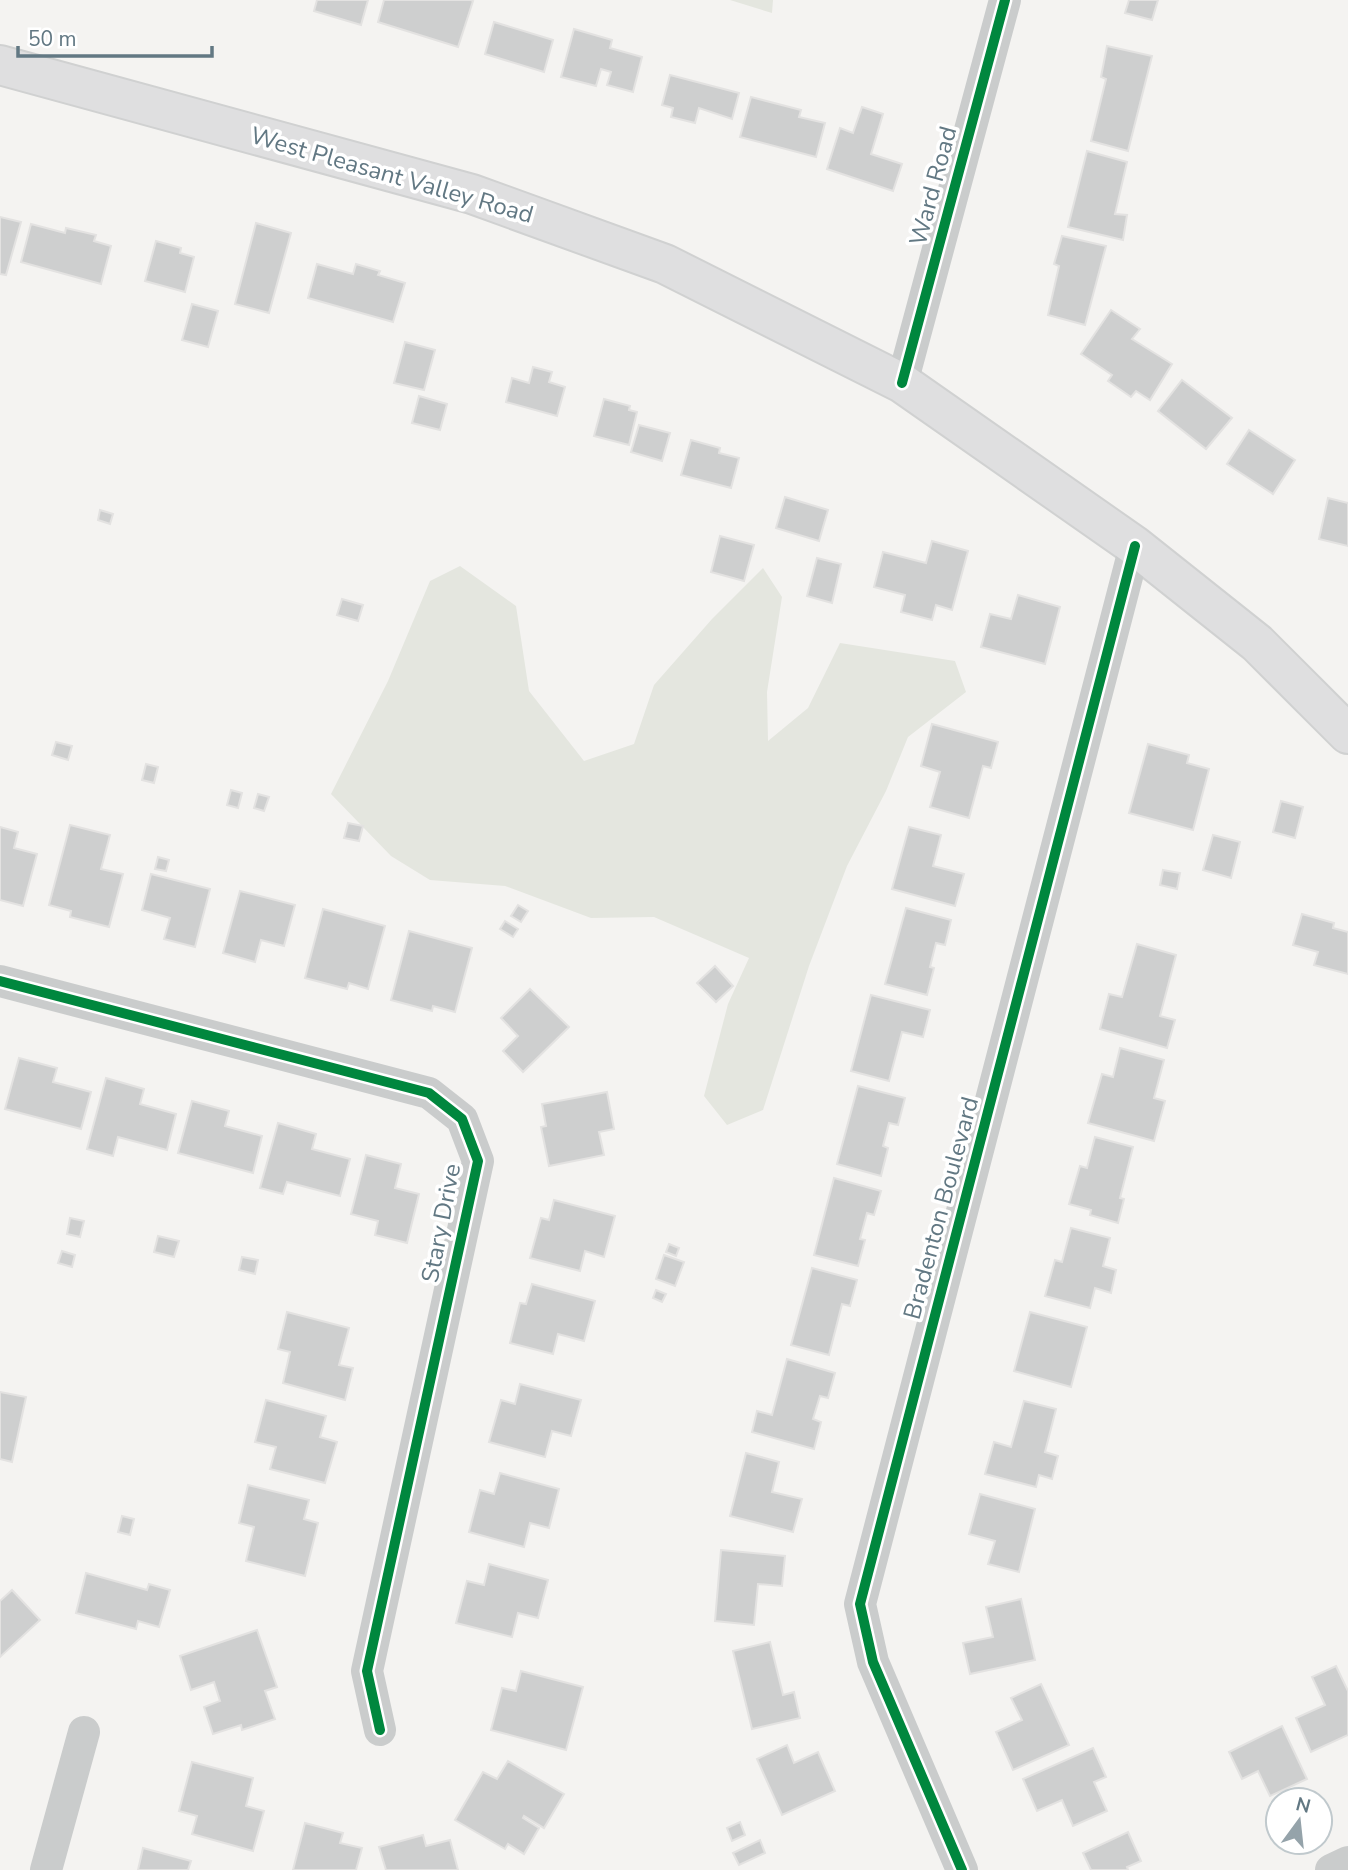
<svg xmlns="http://www.w3.org/2000/svg" width="1348" height="1870" viewBox="0 0 1348 1870" font-family="'Nunito Sans',sans-serif">
<style>
.green{fill:#e4e6df}
.building{fill:#cecfcf;stroke:#e3e2e1;stroke-width:2}
.lines{fill:none;stroke-linecap:round;stroke-linejoin:round}
.secondary-casing{stroke:#d0d1d1;stroke-width:42}
.minor{stroke:#cacccc;stroke-width:32}
.secondary{stroke:#dfdfe0;stroke-width:38}
.cycleway-casing{stroke:#fff;stroke-width:15}
.cycleway{stroke:#00873e;stroke-width:10}
.labels{text-anchor:middle;stroke-width:7;stroke-linejoin:round;paint-order:stroke}
.street-label{font-size:24px;fill:#627883;stroke:#fff}
</style>
<rect width="100%" height="100%" fill="#f4f3f1"/>
<g class="green">
<polygon points="730,0 773,0 772,13"/>
<polygon points="460,566 516,606 529,691 584,761 634,744 654,685 712,619 763,568 782,597 767,692 768,741 808,708 840,643 955,661 966,692 908,737 886,791 847,866 809,966 763,1110 727,1125 704,1096 728,1004 749,958 654,917 591,918 505,886 430,880 391,856 331,794 388,681 430,581"/>
</g>
<g class="building">
<polygon points="317,0 368,0 361,25 314,11"/>
<polygon points="384,0 471,0 473,1 458,47 378,22"/>
<polygon points="1129,0 1158,0 1152,20 1125,13"/>
<polygon points="494,22 553,40 544,72 485,54"/>
<polygon points="574,29 612,40 610,48 642,57 633,92 607,85 611,72 601,69 596,86 561,77"/>
<polygon points="1107,46 1152,56 1128,151 1091,141 1106,79 1101,77"/>
<polygon points="670,75 739,93 732,119 699,108 695,123 671,117 673,108 662,105"/>
<polygon points="751,97 801,110 799,117 825,123 816,157 740,137"/>
<polygon points="862,107 883,114 871,154 902,164 893,191 827,169 840,128 853,133"/>
<polygon points="1087,151 1127,162 1115,214 1127,215 1123,240 1068,227"/>
<polygon points="0,217 21,222 6,275 0,274"/>
<polygon points="256,223 291,233 269,313 235,304"/>
<polygon points="31,224 65,233 66,228 96,235 94,241 111,246 101,284 21,262"/>
<polygon points="1062,236 1106,246 1085,325 1048,315 1059,266 1054,264"/>
<polygon points="156,241 181,248 180,253 194,257 185,292 145,281"/>
<polygon points="317,264 353,274 356,264 380,271 378,275 405,283 393,322 308,298"/>
<polygon points="192,304 218,311 208,347 182,340"/>
<polygon points="1111,310 1140,329 1132,339 1172,364 1150,400 1136,391 1131,397 1108,381 1112,375 1081,354"/>
<polygon points="405,342 435,350 424,390 394,383"/>
<polygon points="533,367 552,372 549,382 565,387 557,416 506,402 512,378 529,383"/>
<polygon points="1182,380 1232,418 1206,449 1158,411"/>
<polygon points="419,396 447,404 440,430 412,423"/>
<polygon points="604,399 630,406 629,410 637,412 629,445 594,436"/>
<polygon points="639,425 670,433 662,461 631,452"/>
<polygon points="1249,430 1295,460 1273,494 1227,464"/>
<polygon points="691,440 720,448 719,453 739,458 731,488 681,475"/>
<polygon points="785,497 828,510 819,541 776,528"/>
<polygon points="1328,498 1348,503 1348,546 1319,539"/>
<polygon points="100,510 113,514 110,524 98,520"/>
<polygon points="720,536 754,545 744,581 711,572"/>
<polygon points="932,541 968,551 952,610 936,605 932,620 901,612 905,595 874,587 883,552 926,563"/>
<polygon points="817,558 841,564 832,603 807,596"/>
<polygon points="1018,595 1060,607 1045,664 981,647 990,614 1011,619"/>
<polygon points="342,599 363,605 358,621 337,615"/>
<polygon points="932,724 998,742 991,768 983,766 969,818 930,807 940,772 921,766"/>
<polygon points="56,742 72,746 68,760 52,755"/>
<polygon points="1148,744 1189,755 1187,763 1209,769 1193,830 1129,813"/>
<polygon points="146,764 158,767 154,783 142,780"/>
<polygon points="231,790 242,793 238,808 227,805"/>
<polygon points="258,794 269,797 264,811 254,808"/>
<polygon points="1281,801 1303,807 1295,838 1273,832"/>
<polygon points="348,823 363,826 359,841 344,838"/>
<polygon points="70,825 110,835 101,869 123,874 109,927 70,917 71,911 49,905"/>
<polygon points="0,827 18,832 14,848 37,854 23,906 0,900"/>
<polygon points="909,827 941,835 933,866 964,874 955,906 892,889"/>
<polygon points="1213,835 1240,842 1231,878 1203,870"/>
<polygon points="158,857 169,860 166,871 155,869"/>
<polygon points="1163,870 1180,873 1177,889 1160,885"/>
<polygon points="151,874 210,889 195,947 164,939 170,918 142,910"/>
<polygon points="240,891 295,905 284,946 261,940 255,962 223,953"/>
<polygon points="518,905 528,911 521,922 511,916"/>
<polygon points="906,908 951,920 945,945 936,943 930,967 934,968 927,995 885,984"/>
<polygon points="323,909 385,926 368,989 349,983 347,989 305,978"/>
<polygon points="1302,914 1334,923 1333,928 1348,932 1348,974 1314,965 1318,952 1293,945"/>
<polygon points="505,921 518,929 513,937 500,929"/>
<polygon points="409,931 472,948 455,1012 433,1006 432,1011 391,1000"/>
<polygon points="1137,944 1176,955 1160,1016 1175,1020 1167,1048 1100,1029 1109,994 1122,997"/>
<polygon points="715,966 733,986 716,1002 697,983"/>
<polygon points="530,989 569,1027 523,1072 503,1051 518,1036 501,1018"/>
<polygon points="871,995 930,1010 923,1037 902,1032 889,1081 851,1071"/>
<polygon points="1120,1048 1164,1060 1154,1098 1165,1101 1154,1141 1088,1123 1102,1074 1113,1077"/>
<polygon points="19,1058 57,1068 53,1082 91,1092 81,1129 5,1109"/>
<polygon points="106,1078 144,1089 140,1104 176,1114 167,1150 118,1137 113,1156 87,1149"/>
<polygon points="858,1086 905,1098 898,1125 889,1123 883,1146 888,1148 881,1176 837,1164"/>
<polygon points="607,1092 614,1129 599,1132 604,1155 549,1166 541,1127 546,1126 542,1104"/>
<polygon points="192,1101 229,1111 225,1126 262,1136 253,1173 178,1153"/>
<polygon points="278,1123 316,1134 312,1149 350,1159 340,1196 287,1182 283,1194 260,1188"/>
<polygon points="1095,1137 1133,1147 1120,1198 1124,1199 1118,1223 1090,1215 1091,1210 1069,1204 1080,1166 1087,1168"/>
<polygon points="366,1155 401,1164 395,1188 419,1194 407,1243 375,1235 378,1221 351,1214"/>
<polygon points="834,1178 881,1191 874,1215 867,1213 860,1239 865,1240 858,1266 814,1255"/>
<polygon points="554,1200 615,1216 604,1257 585,1251 580,1271 530,1258 541,1218 549,1220"/>
<polygon points="70,1218 84,1221 80,1237 67,1234"/>
<polygon points="1071,1228 1110,1238 1103,1266 1116,1270 1111,1293 1095,1288 1090,1308 1045,1296 1055,1260 1062,1262"/>
<polygon points="158,1236 179,1241 174,1257 154,1252"/>
<polygon points="669,1244 679,1248 676,1256 666,1252"/>
<polygon points="62,1251 75,1255 72,1267 58,1263"/>
<polygon points="664,1255 684,1262 675,1286 656,1279"/>
<polygon points="242,1257 258,1260 255,1274 239,1270"/>
<polygon points="812,1268 857,1280 850,1306 842,1304 829,1355 791,1345"/>
<polygon points="532,1284 595,1301 584,1341 558,1334 553,1354 510,1343 520,1303 526,1304"/>
<polygon points="656,1290 666,1294 662,1302 653,1298"/>
<polygon points="287,1312 349,1328 339,1365 353,1368 345,1400 283,1383 290,1352 278,1349"/>
<polygon points="1030,1312 1087,1327 1071,1387 1014,1371"/>
<polygon points="787,1359 835,1373 828,1398 820,1396 813,1419 821,1422 814,1449 752,1432 757,1411 772,1415"/>
<polygon points="520,1384 581,1400 571,1436 552,1431 545,1457 489,1442 501,1400 515,1404"/>
<polygon points="0,1392 26,1397 12,1462 0,1459"/>
<polygon points="266,1400 326,1416 320,1437 337,1442 325,1483 270,1469 276,1447 255,1442"/>
<polygon points="1024,1401 1056,1409 1045,1452 1058,1456 1052,1479 1039,1475 1036,1487 985,1474 994,1442 1011,1447"/>
<polygon points="746,1453 779,1462 772,1492 802,1499 793,1532 730,1516"/>
<polygon points="500,1473 559,1489 549,1528 530,1523 524,1547 469,1532 480,1490 494,1494"/>
<polygon points="248,1485 309,1500 304,1519 318,1523 305,1576 246,1561 254,1527 239,1523"/>
<polygon points="980,1494 1035,1509 1019,1572 988,1564 995,1541 969,1534"/>
<polygon points="122,1516 134,1519 130,1535 118,1532"/>
<polygon points="721,1550 785,1556 782,1586 758,1584 754,1625 715,1621"/>
<polygon points="489,1564 548,1580 538,1618 518,1613 512,1637 456,1623 467,1581 484,1585"/>
<polygon points="86,1573 147,1590 149,1584 170,1590 159,1627 138,1621 136,1629 76,1613"/>
<polygon points="12,1590 40,1620 0,1657 0,1601"/>
<polygon points="1021,1599 1035,1660 970,1674 963,1643 993,1637 986,1607"/>
<polygon points="257,1630 277,1687 265,1691 275,1719 242,1730 241,1725 213,1734 204,1707 220,1701 214,1682 191,1690 180,1656"/>
<polygon points="770,1642 783,1695 794,1692 800,1718 752,1729 733,1651"/>
<polygon points="1336,1666 1348,1691 1348,1735 1311,1752 1296,1718 1325,1705 1312,1677"/>
<polygon points="521,1671 583,1687 566,1750 491,1730 502,1688 516,1691"/>
<polygon points="1041,1684 1069,1745 1013,1770 996,1732 1022,1720 1011,1698"/>
<polygon points="1282,1726 1307,1779 1270,1796 1258,1771 1242,1779 1229,1752"/>
<polygon points="787,1745 794,1763 818,1752 835,1791 782,1815 757,1759"/>
<polygon points="1093,1748 1106,1777 1094,1782 1107,1811 1073,1826 1062,1800 1037,1811 1023,1779"/>
<polygon points="508,1761 564,1794 544,1828 524,1816 523,1818 539,1828 524,1854 508,1844 505,1849 455,1820 483,1772 497,1779"/>
<polygon points="192,1762 253,1778 246,1806 264,1811 253,1851 192,1834 197,1816 179,1811"/>
<polygon points="740,1822 745,1835 732,1841 727,1828"/>
<polygon points="305,1823 343,1833 340,1843 362,1848 356,1870 293,1870"/>
<polygon points="1128,1832 1141,1861 1127,1867 1128,1870 1091,1870 1083,1853"/>
<polygon points="423,1835 426,1846 450,1840 458,1870 386,1870 379,1847"/>
<polygon points="760,1840 765,1853 739,1865 733,1853"/>
<polygon points="143,1848 191,1861 188,1870 138,1870"/>
</g>
<g class="lines">
<g class="secondary-casing">
<polyline id="secondary" points="0,65 472,194 665,264 902,383 1135,546 1257,643 1348,734"/>
</g>
<g class="minor">
<polyline points="902,383 1005,0"/>
<polyline points="0,981 429,1093 462,1119 478,1161 367,1671 380,1730"/>
<polyline points="46,1870 84,1732"/>
<polyline points="962,1870 873,1662 860,1604 1135,546"/>
<polyline points="1331,1870 1348,1862"/>
</g>
<use href="#secondary" class="secondary"/>
<g class="cycleway-casing">
<g id="cycleway">
<polyline points="902,383 1005,0"/>
<polyline points="0,981 429,1093 462,1119 478,1161 367,1671 380,1730"/>
<polyline points="962,1870 873,1662 860,1604 1135,546"/>
</g>
</g>
<use href="#cycleway" class="cycleway"/>
</g>
<g class="labels">
<g class="street-label">
<text transform="translate(392 175) rotate(16)" y="8">West Pleasant Valley Road</text>
<text transform="translate(933 186) rotate(-75)" y="8">Ward Road</text>
<text transform="translate(941 1208) rotate(-75)" y="8">Bradenton Boulevard</text>
<text transform="translate(441 1223) rotate(-79)" y="8">Stary Drive</text>
</g>
</g>
<g transform="translate(1299 1821) rotate(15)"><circle r="33" fill="#ffffff" stroke="#c0c9cd" stroke-width="2"/>
<path d="M0-5L12 26L0 18L-12 26Z" fill="#95a3aa"/>
<text y="-10" font-size="19" font-weight="bold" text-anchor="middle" fill="#627883">N</text>
</g>
<path d="M18 46v10h194v-10" fill="none" stroke="#627883" stroke-width="3.5"/>
<text x="28" y="46" font-size="21" fill="#627883" stroke="#ffffff" stroke-width="5" paint-order="stroke">50 m</text>
</svg>
